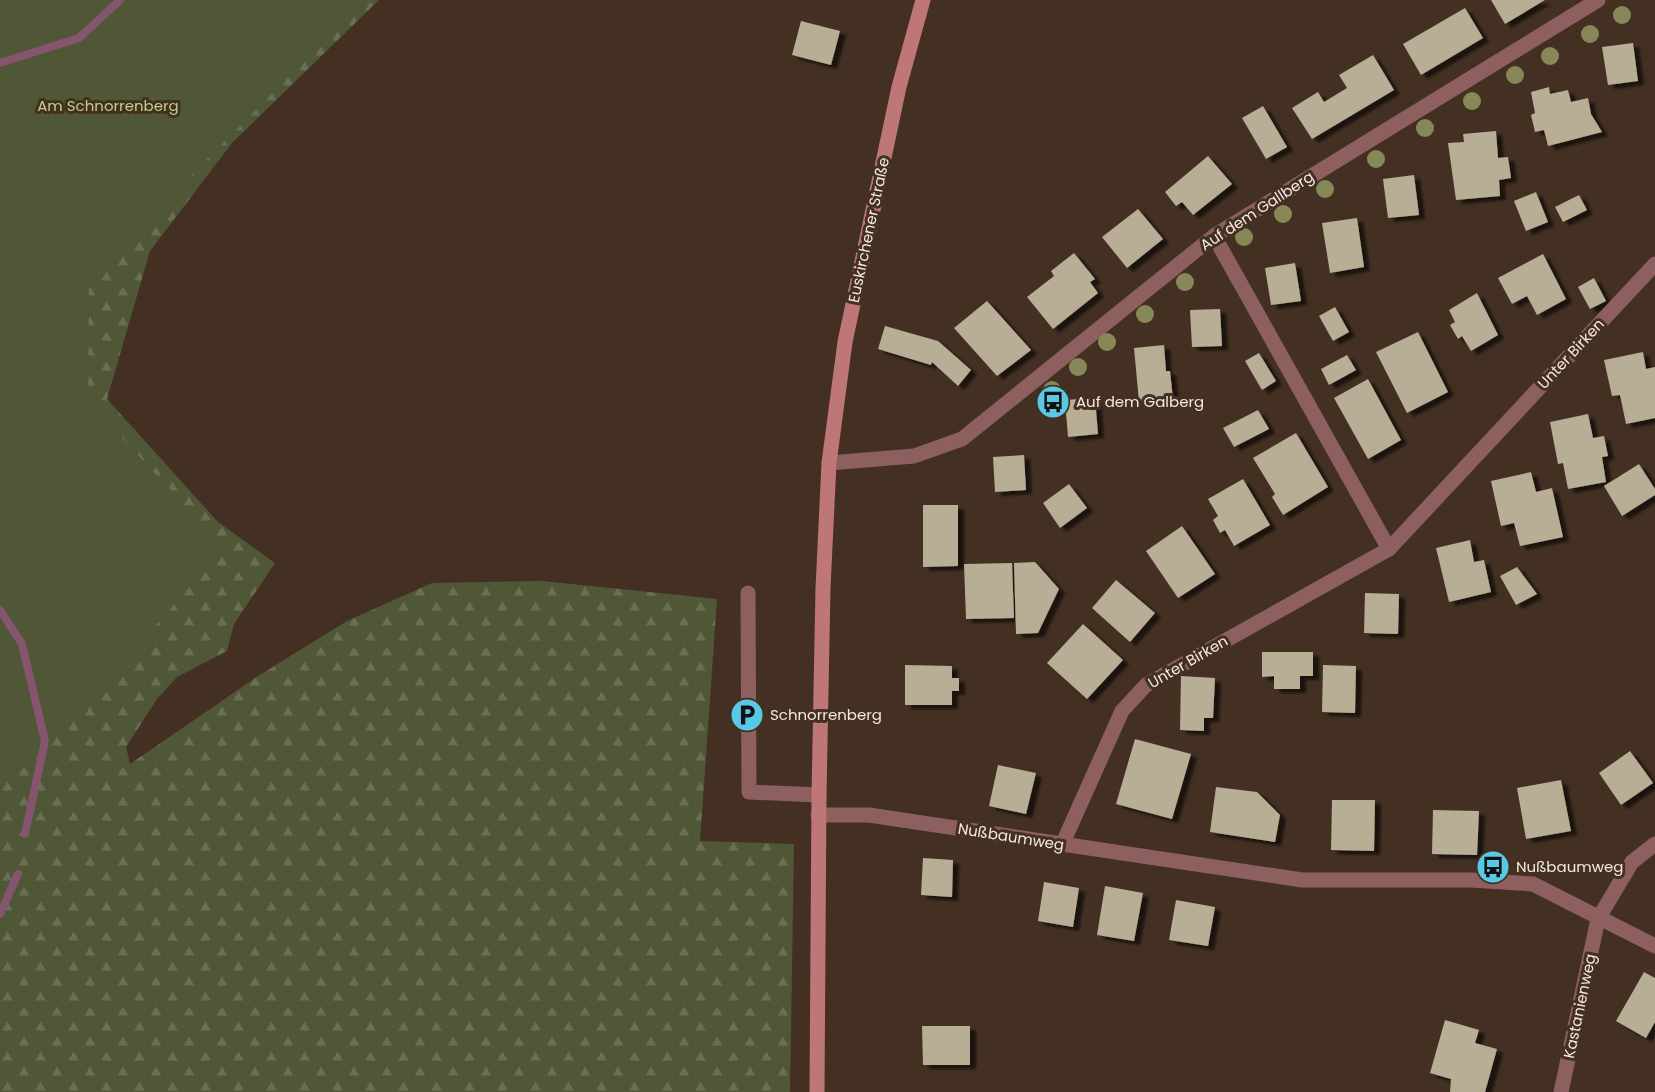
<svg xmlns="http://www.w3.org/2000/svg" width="1655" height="1092" viewBox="0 0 1655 1092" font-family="Poppins,sans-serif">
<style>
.forest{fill:url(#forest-firs)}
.green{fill:#505736}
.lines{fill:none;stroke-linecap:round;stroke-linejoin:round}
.stream{stroke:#85546d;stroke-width:8}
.building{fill:#b8ad95;filter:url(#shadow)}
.service{stroke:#8d605f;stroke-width:15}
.minor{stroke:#8d605f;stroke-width:15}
.secondary{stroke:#be7676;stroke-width:15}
.tree{fill:#878857}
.labels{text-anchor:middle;stroke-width:6;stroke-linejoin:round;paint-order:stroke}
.park-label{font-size:15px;fill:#bed082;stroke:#433023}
.street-label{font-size:15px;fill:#f5e8e0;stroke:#433023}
.poi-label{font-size:15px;fill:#f5e8e0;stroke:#433023;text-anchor:start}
</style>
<defs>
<pattern id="forest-firs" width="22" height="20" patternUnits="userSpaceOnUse" patternTransform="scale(1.5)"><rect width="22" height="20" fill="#505736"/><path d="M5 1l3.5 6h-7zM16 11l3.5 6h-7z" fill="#6a6f53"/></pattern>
<filter id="shadow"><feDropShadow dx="6" dy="4" stdDeviation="1.5" flood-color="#0009"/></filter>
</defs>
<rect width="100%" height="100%" fill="#433023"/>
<polygon class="forest" points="0,0 379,0 232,143 150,251 107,399 218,522 275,563 234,624 227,651 177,677 157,699 126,747 130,764 258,676 347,621 432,583 542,581 717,599 700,841 794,844 790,1092 0,1092"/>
<polygon class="green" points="0,0 365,0 89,278 88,402 224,547 111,677 40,742 0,773"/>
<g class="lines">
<g class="stream">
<polyline points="0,63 79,38 120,0"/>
<polyline points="0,610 22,644 45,741 25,834"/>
<polyline points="0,914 18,874"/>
</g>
</g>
<g class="building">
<polygon points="1491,0 1545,0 1505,24"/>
<polygon points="1465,8 1483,38 1421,75 1403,44"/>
<polygon points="801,21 840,31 831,65 792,55"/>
<polygon points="1633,43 1638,81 1608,85 1602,47"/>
<polygon points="1373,55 1394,90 1312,139 1292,108 1318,92 1324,102 1347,88 1339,75"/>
<polygon points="1549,87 1550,94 1568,90 1571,102 1588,98 1591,114 1602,132 1548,146 1544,130 1535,132 1531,115 1535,113 1531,92"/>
<polygon points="1263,106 1287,147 1266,159 1242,118"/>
<polygon points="1496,131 1498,158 1508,157 1511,178 1499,180 1500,196 1456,200 1448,143 1464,142 1463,134"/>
<polygon points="1208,156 1232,184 1193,215 1182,202 1176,206 1165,192"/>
<polygon points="1414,175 1419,215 1388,218 1383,179"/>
<polygon points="1536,192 1548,222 1526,231 1514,201"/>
<polygon points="1579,195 1587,210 1563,222 1555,207"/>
<polygon points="1138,209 1163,239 1127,268 1102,237"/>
<polygon points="1357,218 1364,267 1330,273 1322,223"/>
<polygon points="1074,253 1095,279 1090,282 1098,293 1053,329 1027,297 1054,276 1051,271"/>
<polygon points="1543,254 1566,299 1537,315 1527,296 1512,304 1498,278"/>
<polygon points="1295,263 1301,301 1271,305 1265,268"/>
<polygon points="1594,278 1606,301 1590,309 1578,287"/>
<polygon points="1477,293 1498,335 1471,351 1462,336 1458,339 1450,325 1455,322 1449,310"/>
<polygon points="987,301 1031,350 997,376 954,328"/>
<polygon points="1335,307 1349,332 1333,341 1319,316"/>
<polygon points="1220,309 1222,346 1192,347 1190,310"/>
<polygon points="885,326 938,341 971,370 958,386 932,362 931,365 878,349"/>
<polygon points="1418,332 1448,392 1407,413 1376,352"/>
<polygon points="1164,345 1166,371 1170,371 1173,399 1139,402 1134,348"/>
<polygon points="1643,352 1646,369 1655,367 1655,418 1626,424 1620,395 1612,396 1604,360"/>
<polygon points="1259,353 1276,381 1262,390 1245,361"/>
<polygon points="1347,355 1356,370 1329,385 1321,369"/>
<polygon points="1368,379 1401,440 1368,459 1334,398"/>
<polygon points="1095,398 1098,434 1068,437 1065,400"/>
<polygon points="1258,410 1269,429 1234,447 1223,428"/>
<polygon points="1588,414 1593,438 1604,436 1608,456 1602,457 1606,482 1568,489 1563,463 1558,464 1550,422"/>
<polygon points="1296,433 1328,487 1283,515 1272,497 1275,494 1253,458"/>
<polygon points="1024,455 1026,490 995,492 993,457"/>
<polygon points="1639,464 1655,489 1655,495 1622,516 1604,486"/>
<polygon points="1531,472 1536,492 1552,488 1563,537 1520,546 1514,523 1501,526 1491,481"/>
<polygon points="1243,479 1270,525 1234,546 1225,530 1220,533 1213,520 1218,516 1208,499"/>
<polygon points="1069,484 1087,508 1060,528 1043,503"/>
<polygon points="923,505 958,505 958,566 923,567"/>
<polygon points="1182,526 1215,574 1178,598 1146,551"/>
<polygon points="1470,540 1474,562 1484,560 1491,592 1449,602 1436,548"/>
<polygon points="1035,562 1059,589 1038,633 1016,634 1014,563"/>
<polygon points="1012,563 1014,618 966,619 964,564"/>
<polygon points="1517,567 1537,594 1516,605 1500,576"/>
<polygon points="1116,580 1155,613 1130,642 1092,608"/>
<polygon points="1365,593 1399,594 1398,634 1364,633"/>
<polygon points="1083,624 1123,660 1087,699 1047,663"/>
<polygon points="1262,652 1313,652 1313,676 1300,676 1300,689 1274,689 1274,676 1262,677"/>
<polygon points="905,665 952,666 952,678 959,678 959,691 952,691 952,705 905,705"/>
<polygon points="1323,665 1356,666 1355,713 1322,712"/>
<polygon points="1181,676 1215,678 1213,718 1204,718 1204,731 1180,730"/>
<polygon points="1135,739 1191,754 1172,819 1116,804"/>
<polygon points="1630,751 1653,783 1621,805 1599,773"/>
<polygon points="998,765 1036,773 1026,814 989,806"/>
<polygon points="1561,780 1571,831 1526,839 1517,788"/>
<polygon points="1216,787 1257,792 1280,815 1275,842 1210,832"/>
<polygon points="1332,800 1375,800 1374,851 1331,850"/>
<polygon points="1433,810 1479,811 1477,855 1432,854"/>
<polygon points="923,858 953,860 952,897 921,895"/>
<polygon points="1044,882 1079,888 1073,927 1038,921"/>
<polygon points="1105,886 1143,893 1134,941 1097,935"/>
<polygon points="1176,900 1215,907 1208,946 1169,940"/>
<polygon points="1644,972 1655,978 1655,1022 1646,1038 1616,1021"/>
<polygon points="1445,1020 1479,1030 1475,1043 1497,1049 1485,1092 1450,1092 1451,1079 1430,1073"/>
<polygon points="922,1026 970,1026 970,1065 923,1065"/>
</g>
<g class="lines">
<polyline class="service" points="748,593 749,792 819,795"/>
<g class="minor">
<polyline points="1214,236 1389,549"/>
<polyline points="829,463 914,456 962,439 1214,236 1598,0"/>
<polyline points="818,815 869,815 1302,880 1471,880 1533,884 1655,946"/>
<polyline points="1062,845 1122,711 1146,685 1389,549 1655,264"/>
<polyline points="1561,1092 1598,919 1632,862 1655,844"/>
</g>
<polyline class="secondary" points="817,1092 819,795 823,588 829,463 845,342 899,87 923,0"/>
</g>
<g class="tree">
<circle cx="1622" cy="15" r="9"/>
<circle cx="1590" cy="34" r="9"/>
<circle cx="1550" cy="56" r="9"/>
<circle cx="1515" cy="75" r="9"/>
<circle cx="1472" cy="101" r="9"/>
<circle cx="1425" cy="128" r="9"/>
<circle cx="1376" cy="159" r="9"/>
<circle cx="1325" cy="189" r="9"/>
<circle cx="1283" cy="214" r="9"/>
<circle cx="1244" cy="237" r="9"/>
<circle cx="1185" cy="282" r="9"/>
<circle cx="1145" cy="314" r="9"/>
<circle cx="1107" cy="342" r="9"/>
<circle cx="1078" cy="367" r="9"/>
<circle cx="1052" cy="390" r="9"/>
</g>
<defs>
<g id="bus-disc" transform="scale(1.725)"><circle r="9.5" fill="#59c8e5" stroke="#433023"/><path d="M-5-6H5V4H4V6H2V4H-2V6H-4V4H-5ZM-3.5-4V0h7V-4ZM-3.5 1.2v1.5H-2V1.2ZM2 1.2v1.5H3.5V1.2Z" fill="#111"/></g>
<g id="parking-disc" transform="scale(1.725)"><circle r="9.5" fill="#59c8e5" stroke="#433023"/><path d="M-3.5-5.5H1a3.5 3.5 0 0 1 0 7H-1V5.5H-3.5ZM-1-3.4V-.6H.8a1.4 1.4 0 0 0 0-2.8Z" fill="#111"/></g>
</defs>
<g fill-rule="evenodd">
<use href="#bus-disc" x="1053" y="402"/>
<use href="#parking-disc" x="747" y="715"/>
<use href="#bus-disc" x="1493" y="867"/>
</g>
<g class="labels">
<g class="park-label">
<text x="108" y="111">Am Schnorrenberg</text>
</g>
<g class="street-label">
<text transform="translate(1257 211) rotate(-33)" y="5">Auf dem Gallberg</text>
<text transform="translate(869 230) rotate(-78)" y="5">Euskirchener Straße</text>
<text transform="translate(1571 354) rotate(-47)" y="5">Unter Birken</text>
<text transform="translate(1188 662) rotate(-30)" y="5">Unter Birken</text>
<text transform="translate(1011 837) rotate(9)" y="5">Nußbaumweg</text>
<text transform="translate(1580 1006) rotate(-78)" y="5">Kastanienweg</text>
</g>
<g class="poi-label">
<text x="1076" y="407">Auf dem Galberg</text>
<text x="770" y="720">Schnorrenberg</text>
<text x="1516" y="872">Nußbaumweg</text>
</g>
</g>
</svg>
